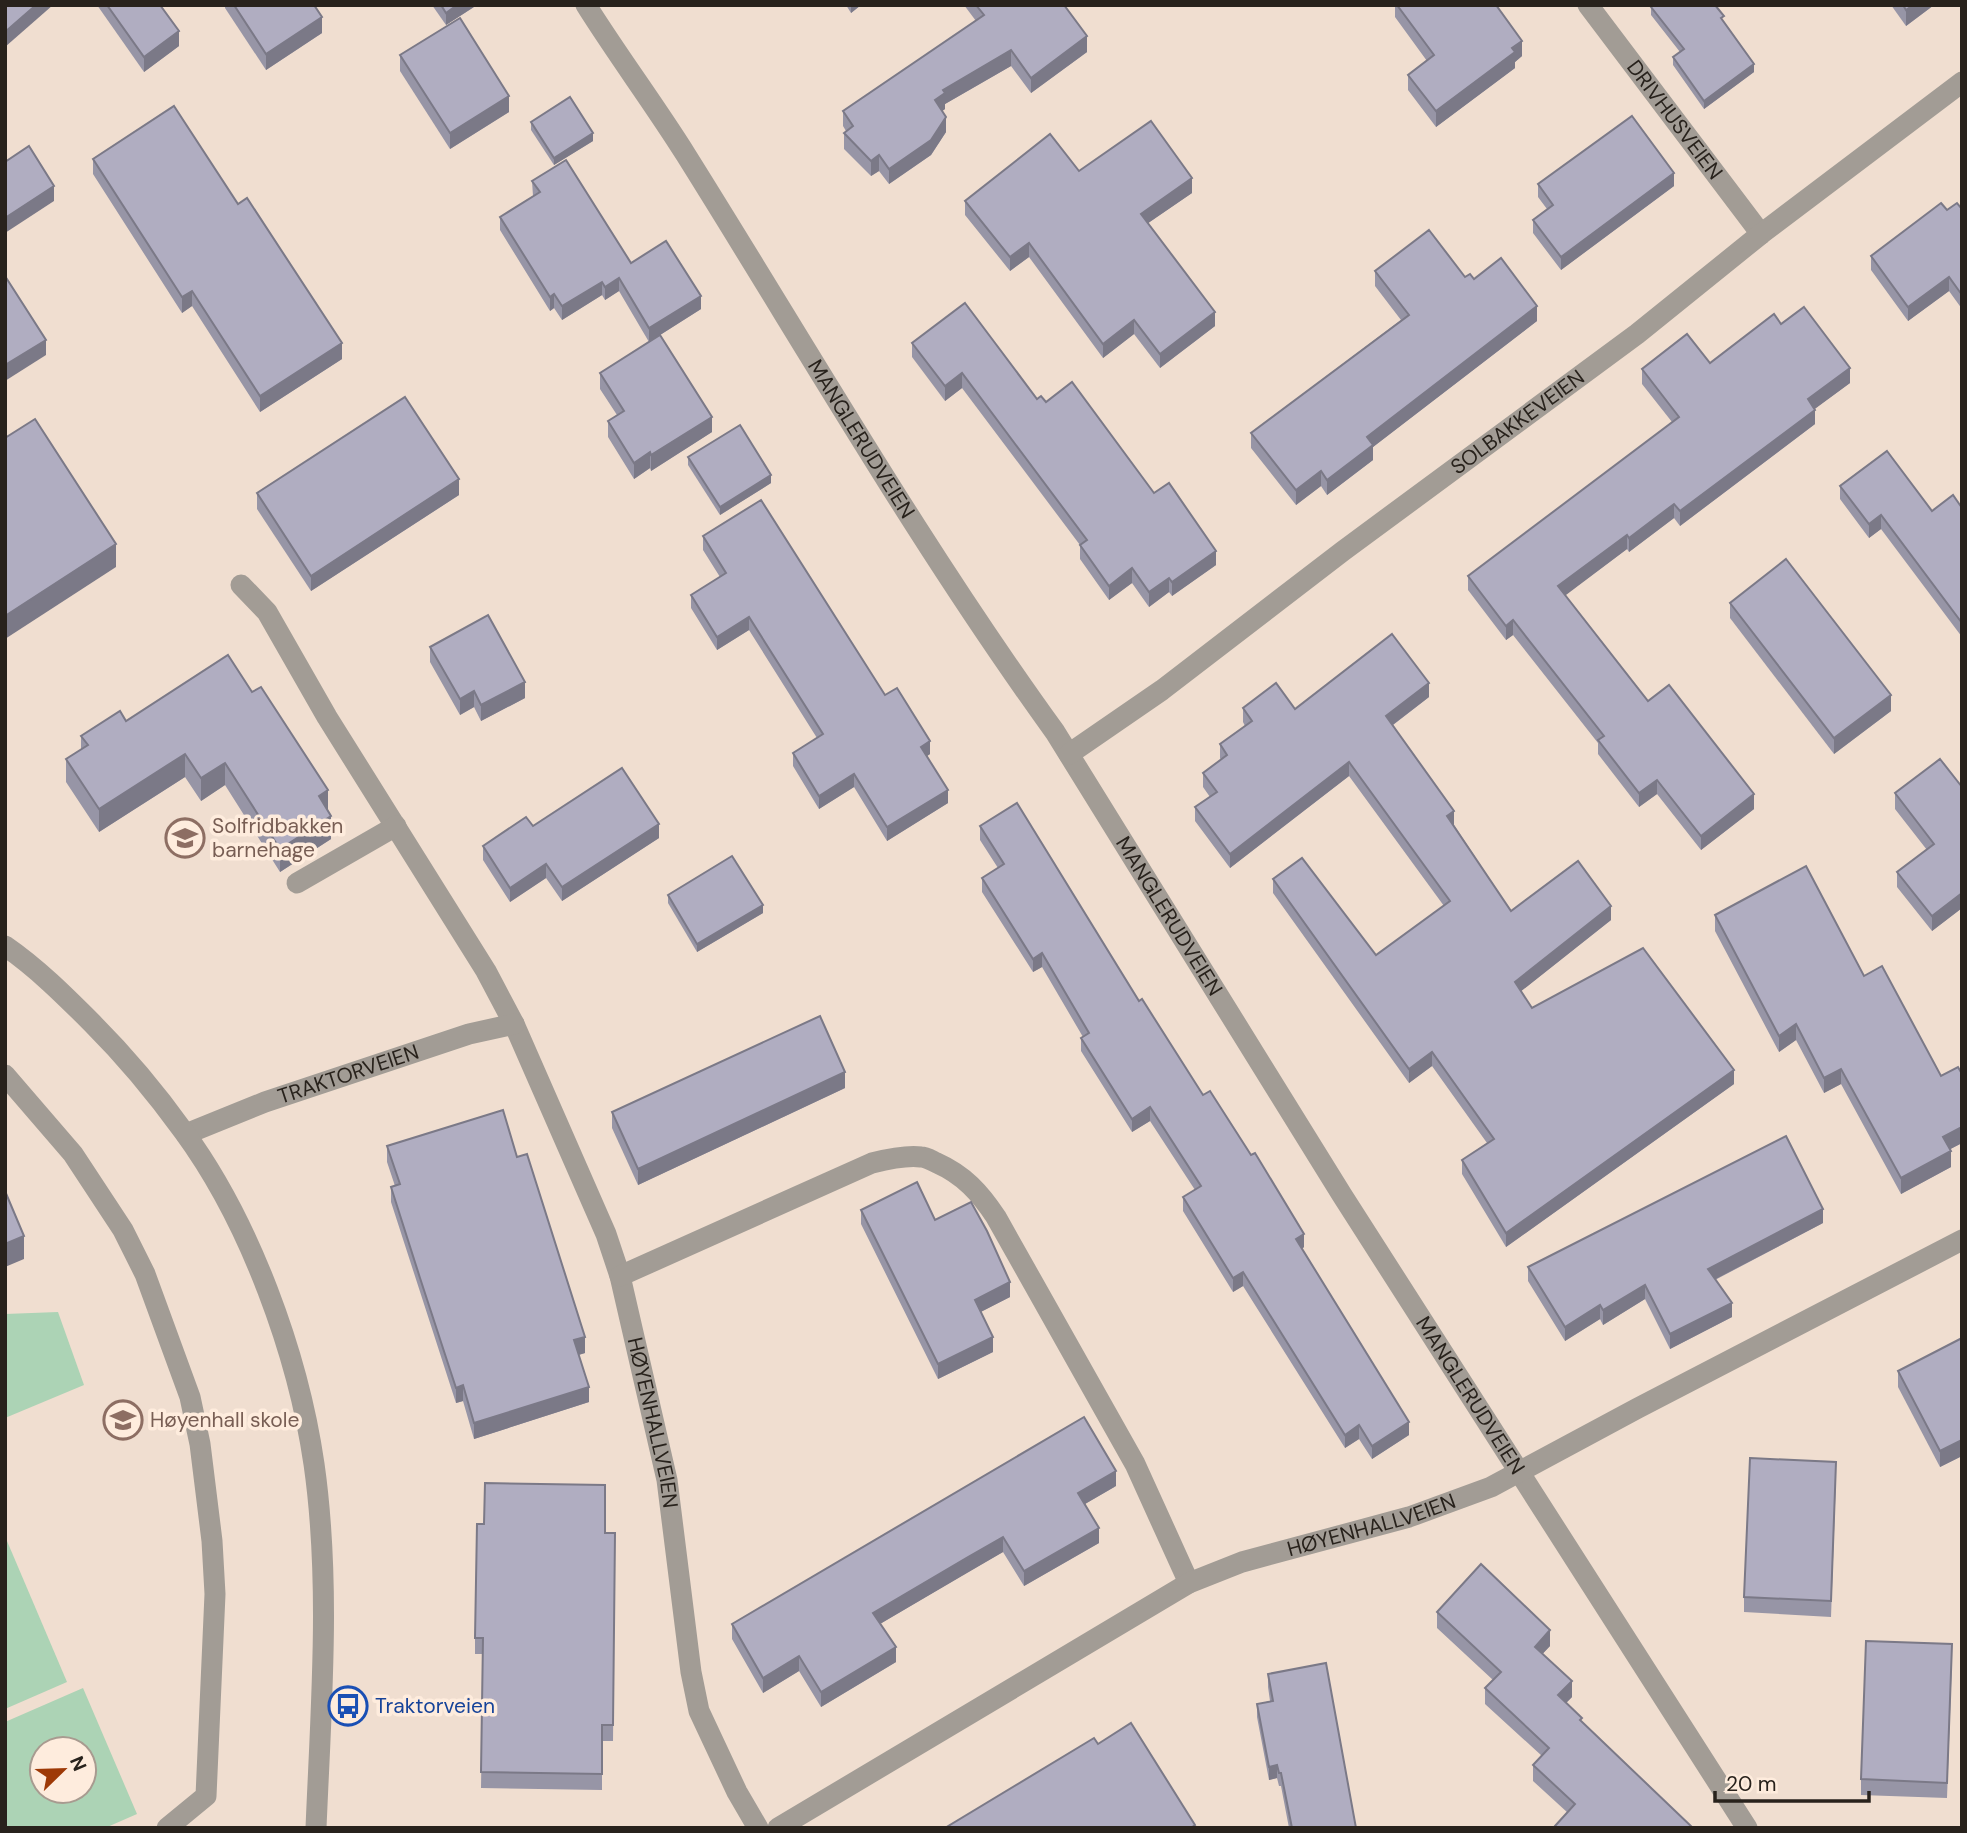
<svg xmlns="http://www.w3.org/2000/svg" width="1967" height="1833" viewBox="0 0 1967 1833" font-family="'DM Sans',sans-serif">
<style>
.green{fill:#acd3b5;fill-rule:evenodd}
.lines{fill:none;stroke-linecap:round;stroke-linejoin:round}
.lane{stroke:#a29c95;stroke-width:21}
.street{stroke:#a29c95;stroke-width:21}
.wall{fill:#9795a6}
.shaded-wall{fill:#7b7987}
.building{fill:#b0adc1;stroke:#7b7987;stroke-width:2}
.labels{text-anchor:middle;stroke-width:7;stroke-linejoin:round;paint-order:stroke}
.street-label{font-size:21px;fill:#28221c;stroke:#feecdd}
.education-label{font-size:21px;fill:#785e54;stroke:#feecdd;text-anchor:start}
.transit-label{font-size:21px;fill:#164399;stroke:#feecdd;text-anchor:start}
</style>
<rect width="100%" height="100%" fill="#f0ded0"/>
<g class="green">
<polygon points="58,1312 84,1385 5,1418 5,1314"/>
<polygon points="7,1541 67,1682 5,1709 5,1542"/>
<path d="M83,1688L137,1814L105,1828H5V1722ZM42,1749H84V1791H42Z"/>
</g>
<g class="lines">
<g class="lane">
<path id="s1" d="M241,585L267,612L327,717L486,971L514,1024L606,1234L620,1276L667,1480L691,1672L699,1711L737,1792L758,1828"/>
<polyline points="297,883 396,826"/>
<polyline points="5,1075 73,1154 123,1230 145,1274 190,1397 200,1444 212,1541 215,1594 206,1796 167,1828"/>
<path id="s2" d="M186,1134L265,1102L469,1034L514,1024"/>
<path d="M620,1276L872,1163C888,1159 906,1155 921,1157C927,1157 932,1161 937,1163C964,1175 980,1193 996,1217L1135,1464L1189,1583"/>
</g>
<g class="street">
<path id="s3" d="M586,5C618,56 654,104 686,155C807,348 921,547 1055,732L1342,1195L1747,1828"/>
<path id="s4" d="M1588,5L1761,234"/>
<path id="s5" d="M1069,754L1162,690L1343,551L1637,334L1761,234L1962,82"/>
<path d="M5,946C37,968 65,996 92,1023C126,1057 156,1093 184,1132C250,1222 298,1354 314,1464C331,1583 321,1707 316,1828"/>
<path id="s6" d="M778,1828L1189,1583L1242,1562L1409,1517L1491,1487L1638,1408L1962,1240"/>
</g>
</g>
<g class="wall">
<polygon points="97,5 160,5 179,46 144,72"/>
<polygon points="225,5 314,5 322,33 266,70 225,8"/>
<polygon points="432,5 477,5 446,25"/>
<polygon points="846,5 861,5 851,13"/>
<polygon points="964,5 1064,5 1087,52 1031,93 1011,66 945,104 945,109 942,111 946,132 931,155 889,184 879,171 871,176 844,149 844,133 846,131 843,126 843,111 976,21"/>
<polygon points="1395,5 1496,5 1522,56 1515,62 1515,68 1436,127 1408,90 1408,75 1427,61 1395,17"/>
<polygon points="1891,5 1934,5 1906,26"/>
<polygon points="1651,7 1724,22 1754,72 1704,109 1673,65 1673,57 1680,52 1651,15"/>
<polygon points="400,55 509,112 450,149 400,71"/>
<polygon points="531,122 593,141 554,165 531,130"/>
<polygon points="93,159 238,204 342,359 260,412 192,306 182,313 93,174"/>
<polygon points="1079,171 1192,193 1148,223 1215,326 1160,368 1134,334 1103,358 1029,257 1010,271 965,215 965,201"/>
<polygon points="532,181 631,263 701,309 649,342 619,291 605,300 602,295 562,320 554,308 550,311 500,230 500,217 533,196"/>
<polygon points="1538,184 1674,186 1561,270 1533,233 1533,220 1547,209 1538,197"/>
<polygon points="1962,209 1962,309 1949,291 1908,321 1871,270 1871,256 1947,210"/>
<polygon points="1375,271 1474,279 1537,321 1373,447 1373,460 1327,495 1321,486 1296,505 1251,448 1251,433 1401,320 1375,286"/>
<polygon points="1781,324 1850,383 1814,409 1815,424 1680,526 1674,518 1629,552 1627,549 1565,595 1648,701 1754,809 1701,850 1657,794 1639,807 1598,754 1598,743 1513,635 1506,640 1468,590 1468,576 1672,422 1642,384 1642,369 1710,363"/>
<polygon points="912,343 1046,402 1154,493 1216,565 1172,596 1169,592 1149,607 1132,583 1109,600 1080,559 1080,545 962,388 945,401 912,357"/>
<polygon points="600,373 712,432 651,471 650,468 634,479 608,437 608,421 617,415 600,389"/>
<polygon points="688,457 771,483 720,515 688,465"/>
<polygon points="1840,486 1932,511 1962,508 1962,637 1881,529 1869,538 1840,499"/>
<polygon points="257,493 459,495 311,591 257,509"/>
<polygon points="703,536 885,695 930,754 927,756 948,803 887,841 854,787 819,809 793,766 793,753 817,738 749,630 717,650 691,608 691,595 720,577 703,550"/>
<polygon points="1730,603 1891,711 1834,754 1730,618"/>
<polygon points="430,647 525,698 481,721 474,707 460,715 430,662"/>
<polygon points="228,655 328,811 331,839 280,872 225,785 201,801 185,777 99,832 66,782 66,759 81,749 81,736 126,721"/>
<polygon points="1429,697 1393,725 1454,825 1511,911 1611,920 1521,991 1532,1008 1734,1084 1506,1247 1462,1174 1462,1160 1487,1143 1432,1066 1409,1083 1273,893 1273,879 1376,955 1444,906 1349,776 1230,868 1195,821 1195,807 1210,797 1203,787 1203,773 1221,760 1220,758 1220,744 1245,726 1243,722 1243,708 1295,709"/>
<polygon points="1962,787 1962,908 1932,931 1897,887 1897,872 1927,850 1895,809 1895,793"/>
<polygon points="533,826 659,838 562,901 546,878 510,902 483,860 483,846"/>
<polygon points="980,826 1139,1001 1203,1095 1304,1247 1302,1249 1409,1435 1372,1459 1359,1439 1345,1448 1243,1286 1233,1292 1183,1211 1183,1197 1195,1190 1150,1121 1132,1132 1081,1051 1081,1038 1083,1037 1042,967 1033,972 982,892 982,878 998,868 980,840"/>
<polygon points="668,895 763,913 697,952 668,903"/>
<polygon points="1715,915 1864,976 1941,1076 1962,1074 1962,1143 1950,1149 1951,1167 1901,1194 1841,1084 1824,1093 1796,1040 1779,1052 1715,931"/>
<polygon points="845,1088 638,1185 612,1128 612,1112"/>
<polygon points="387,1146 517,1157 585,1353 579,1355 589,1402 474,1439 463,1401 456,1403 391,1202 391,1187 395,1186 387,1162"/>
<polygon points="861,1210 935,1220 1010,1297 980,1312 993,1352 938,1379 861,1224"/>
<polygon points="1823,1223 1715,1280 1732,1317 1670,1349 1645,1299 1603,1325 1600,1319 1565,1341 1528,1281 1528,1267"/>
<polygon points="1962,1338 1962,1456 1940,1467 1898,1387 1898,1371"/>
<polygon points="1836,1478 1831,1617 1744,1612 1744,1597"/>
<polygon points="1116,1486 1085,1504 1099,1543 1024,1586 1003,1552 968,1572 880,1624 896,1662 821,1707 799,1671 763,1693 732,1639 732,1624"/>
<polygon points="605,1533 615,1549 613,1741 602,1741 602,1790 481,1788 483,1654 475,1654 475,1638"/>
<polygon points="1437,1612 1550,1646 1542,1654 1572,1697 1566,1703 1582,1722 1693,1828 1555,1828 1555,1826 1568,1813 1533,1781 1533,1765 1542,1756 1485,1704 1485,1688 1493,1680 1437,1628"/>
<polygon points="1952,1660 1947,1798 1861,1795 1861,1779"/>
<polygon points="1268,1674 1356,1828 1289,1828 1281,1786 1279,1786 1277,1778 1269,1780 1257,1717 1257,1704 1270,1701 1268,1687"/>
</g>
<g class="shaded-wall">
<polygon points="36,5 53,5 5,47 5,32"/>
<polygon points="457,5 477,5 446,25 446,13"/>
<polygon points="851,5 861,5 851,13"/>
<polygon points="1913,5 1934,5 1906,26 1906,10"/>
<polygon points="322,17 322,33 266,70 266,54"/>
<polygon points="179,31 179,46 144,72 144,57"/>
<polygon points="1087,36 1087,52 1031,93 1031,78"/>
<polygon points="1522,41 1522,56 1515,62 1515,68 1436,127 1436,111"/>
<polygon points="1011,50 1011,66 945,104 945,109 935,116 935,100 943,90"/>
<polygon points="1754,64 1754,72 1704,109 1704,101"/>
<polygon points="509,96 509,112 450,149 450,133"/>
<polygon points="946,117 946,132 931,155 889,184 889,169"/>
<polygon points="593,133 593,141 554,165 554,158"/>
<polygon points="879,155 879,171 871,176 871,161"/>
<polygon points="1674,173 1674,186 1561,270 1561,257"/>
<polygon points="1192,178 1192,193 1141,228 1141,214"/>
<polygon points="54,186 54,201 5,233 5,218"/>
<polygon points="1029,243 1029,257 1010,271 1010,257"/>
<polygon points="1949,277 1949,291 1908,321 1908,307"/>
<polygon points="619,278 619,291 605,300 605,287"/>
<polygon points="602,282 602,295 562,320 562,306"/>
<polygon points="192,291 192,306 182,313 182,297"/>
<polygon points="554,294 554,308 550,311 550,297"/>
<polygon points="701,296 701,309 649,342 649,328"/>
<polygon points="1537,306 1537,321 1373,447 1373,460 1327,495 1327,480 1367,437"/>
<polygon points="1215,312 1215,326 1160,368 1160,354"/>
<polygon points="1134,320 1134,334 1103,358 1103,344"/>
<polygon points="46,340 46,355 5,381 5,365"/>
<polygon points="342,343 342,359 260,412 260,396"/>
<polygon points="1850,368 1850,383 1808,414 1808,399"/>
<polygon points="962,373 962,388 945,401 945,386"/>
<polygon points="1815,410 1815,424 1680,526 1680,511"/>
<polygon points="712,417 712,432 651,471 651,455"/>
<polygon points="650,452 650,468 634,479 634,463"/>
<polygon points="1321,471 1321,486 1296,505 1296,490"/>
<polygon points="771,475 771,483 720,515 720,507"/>
<polygon points="459,479 459,495 311,591 311,576"/>
<polygon points="1674,504 1674,518 1629,552 1629,538"/>
<polygon points="1881,515 1881,529 1869,538 1869,524"/>
<polygon points="1627,535 1627,549 1558,601 1558,586"/>
<polygon points="116,544 116,567 5,639 5,616"/>
<polygon points="1216,551 1216,565 1172,596 1172,582"/>
<polygon points="1132,568 1132,583 1109,600 1109,586"/>
<polygon points="1169,578 1169,592 1149,607 1149,592"/>
<polygon points="749,617 749,630 717,650 717,637"/>
<polygon points="1513,620 1513,635 1506,640 1506,626"/>
<polygon points="525,682 525,698 481,721 481,705"/>
<polygon points="1429,683 1429,697 1386,730 1386,716"/>
<polygon points="474,691 474,707 460,715 460,699"/>
<polygon points="1891,695 1891,711 1834,754 1834,738"/>
<polygon points="930,741 930,754 921,760 921,747"/>
<polygon points="185,754 185,777 99,832 99,809"/>
<polygon points="1349,762 1349,776 1230,868 1230,854"/>
<polygon points="225,763 225,785 201,801 201,778"/>
<polygon points="854,774 854,787 819,809 819,796"/>
<polygon points="1657,780 1657,794 1639,807 1639,793"/>
<polygon points="328,790 328,813 319,796"/>
<polygon points="948,790 948,803 887,841 887,827"/>
<polygon points="1754,794 1754,809 1701,850 1701,836"/>
<polygon points="1454,811 1454,825 1447,830 1447,816"/>
<polygon points="331,816 331,839 280,872 280,849"/>
<polygon points="659,824 659,838 562,901 562,887"/>
<polygon points="546,864 546,878 510,902 510,888"/>
<polygon points="1962,893 1962,908 1932,931 1932,916"/>
<polygon points="763,905 763,913 697,952 697,944"/>
<polygon points="1611,906 1611,920 1515,996 1515,982"/>
<polygon points="1042,953 1042,967 1033,972 1033,959"/>
<polygon points="1796,1024 1796,1040 1779,1052 1779,1036"/>
<polygon points="1432,1052 1432,1066 1409,1083 1409,1069"/>
<polygon points="1841,1069 1841,1084 1824,1093 1824,1078"/>
<polygon points="1734,1070 1734,1084 1506,1247 1506,1233"/>
<polygon points="845,1072 845,1088 638,1185 638,1169"/>
<polygon points="1150,1107 1150,1121 1132,1132 1132,1119"/>
<polygon points="1962,1127 1962,1143 1943,1153 1943,1137"/>
<polygon points="1951,1151 1951,1167 1901,1194 1901,1178"/>
<polygon points="1823,1209 1823,1223 1708,1283 1708,1269"/>
<polygon points="1304,1234 1304,1247 1296,1253 1296,1239"/>
<polygon points="24,1236 24,1259 5,1267 5,1244"/>
<polygon points="1243,1272 1243,1286 1233,1292 1233,1278"/>
<polygon points="1010,1282 1010,1297 975,1315 975,1300"/>
<polygon points="1645,1285 1645,1299 1603,1325 1603,1310"/>
<polygon points="1732,1303 1732,1317 1670,1349 1670,1334"/>
<polygon points="1600,1305 1600,1319 1565,1341 1565,1327"/>
<polygon points="585,1337 585,1353 574,1356 574,1340"/>
<polygon points="993,1337 993,1352 938,1379 938,1364"/>
<polygon points="463,1385 463,1401 456,1403 456,1388"/>
<polygon points="589,1387 589,1402 474,1439 474,1423"/>
<polygon points="1409,1422 1409,1435 1372,1459 1372,1446"/>
<polygon points="1359,1425 1359,1439 1345,1448 1345,1435"/>
<polygon points="1962,1440 1962,1456 1940,1467 1940,1451"/>
<polygon points="1116,1471 1116,1486 1078,1508 1078,1493"/>
<polygon points="1099,1528 1099,1543 1024,1586 1024,1571"/>
<polygon points="1003,1537 1003,1552 873,1628 873,1613"/>
<polygon points="1550,1630 1550,1646 1535,1662 1535,1647"/>
<polygon points="896,1647 896,1662 821,1707 821,1692"/>
<polygon points="799,1656 799,1671 763,1693 763,1678"/>
<polygon points="1572,1681 1572,1697 1558,1711 1558,1695"/>
<polygon points="1277,1765 1277,1778 1269,1780 1269,1767"/>
</g>
<g class="building">
<polygon points="5,5 36,5 5,32"/>
<polygon points="107,5 160,5 179,31 144,57"/>
<polygon points="234,5 314,5 322,17 266,54"/>
<polygon points="441,5 457,5 446,13"/>
<polygon points="976,5 1064,5 1087,36 1031,78 1011,50 943,90 945,93 935,100 946,117 931,140 889,169 879,155 871,161 844,133 853,126 843,111 984,15"/>
<polygon points="1397,5 1496,5 1522,41 1512,48 1515,52 1436,111 1408,75 1434,55"/>
<polygon points="1654,5 1715,5 1724,16 1721,18 1754,64 1704,101 1673,57 1684,49 1651,7"/>
<polygon points="1903,5 1913,5 1906,10"/>
<polygon points="460,18 509,96 450,133 400,55"/>
<polygon points="570,97 593,133 554,158 531,122"/>
<polygon points="174,106 238,204 247,198 342,343 260,396 192,291 182,297 93,159"/>
<polygon points="1632,116 1674,173 1561,257 1533,220 1553,205 1538,184"/>
<polygon points="1151,121 1192,178 1141,214 1215,312 1160,354 1134,320 1103,344 1029,243 1010,257 965,201 1050,134 1079,171"/>
<polygon points="29,146 54,186 5,218 5,162"/>
<polygon points="566,160 631,263 666,241 701,296 649,328 619,278 605,287 602,282 562,306 554,294 550,297 500,217 540,192 532,181"/>
<polygon points="1941,203 1947,210 1957,203 1962,209 1962,295 1949,277 1908,307 1871,256"/>
<polygon points="1429,230 1465,277 1470,274 1474,279 1501,258 1537,306 1367,437 1373,445 1327,480 1321,471 1296,490 1251,433 1409,315 1375,271"/>
<polygon points="5,276 46,340 5,365"/>
<polygon points="965,303 1037,399 1041,396 1046,402 1072,382 1154,493 1169,483 1216,551 1172,582 1169,578 1149,592 1132,568 1109,586 1080,545 1087,540 962,373 945,386 912,343"/>
<polygon points="1804,307 1850,368 1808,399 1815,410 1680,511 1674,504 1629,538 1627,535 1558,586 1648,701 1669,685 1754,794 1701,836 1657,780 1639,793 1598,740 1604,736 1513,620 1506,626 1468,576 1679,417 1642,369 1687,334 1710,363 1774,314 1781,324"/>
<polygon points="660,335 712,417 651,455 650,452 634,463 608,421 624,411 600,373"/>
<polygon points="405,397 459,479 311,576 257,493"/>
<polygon points="35,419 116,544 5,616 5,438"/>
<polygon points="740,425 771,475 720,507 688,457"/>
<polygon points="1887,451 1932,511 1953,495 1962,508 1962,623 1881,515 1869,524 1840,486"/>
<polygon points="761,500 885,695 897,688 930,741 921,747 948,790 887,827 854,774 819,796 793,753 823,734 749,617 717,637 691,595 726,573 703,536"/>
<polygon points="1786,559 1891,695 1834,738 1730,603"/>
<polygon points="488,615 525,682 481,705 474,691 460,699 430,647"/>
<polygon points="1392,634 1429,683 1386,716 1454,811 1447,816 1511,911 1578,861 1611,906 1515,982 1532,1008 1643,948 1734,1070 1506,1233 1462,1160 1494,1139 1432,1052 1409,1069 1273,879 1302,858 1376,955 1450,901 1349,762 1230,854 1195,807 1217,792 1203,773 1227,755 1220,744 1252,721 1243,708 1276,683 1295,709"/>
<polygon points="228,655 252,692 261,687 328,790 319,796 331,816 280,849 225,763 201,778 185,754 99,809 66,759 88,745 81,736 120,711 126,721"/>
<polygon points="1940,759 1962,787 1962,893 1932,916 1897,872 1934,844 1895,793"/>
<polygon points="622,768 659,824 562,887 546,864 510,888 483,846 526,817 533,826"/>
<polygon points="1017,803 1139,1001 1142,999 1203,1095 1210,1091 1251,1155 1255,1153 1304,1234 1296,1239 1409,1422 1372,1446 1359,1425 1345,1435 1243,1272 1233,1278 1183,1197 1201,1186 1150,1107 1132,1119 1081,1038 1089,1033 1042,953 1033,959 982,878 1004,864 980,826"/>
<polygon points="732,856 763,905 697,944 668,895"/>
<polygon points="1806,866 1864,976 1882,966 1941,1076 1958,1067 1962,1074 1962,1127 1943,1137 1951,1151 1901,1178 1841,1069 1824,1078 1796,1024 1779,1036 1715,915"/>
<polygon points="820,1016 845,1072 638,1169 612,1112"/>
<polygon points="503,1110 517,1157 527,1154 585,1337 574,1340 589,1387 474,1423 463,1385 456,1388 420,1278 391,1187 400,1184 387,1146"/>
<polygon points="1786,1136 1823,1209 1708,1269 1732,1303 1670,1334 1645,1285 1603,1310 1600,1305 1565,1327 1528,1267"/>
<polygon points="917,1182 935,1220 971,1202 987,1231 1010,1282 975,1300 993,1337 938,1364 861,1210"/>
<polygon points="5,1191 24,1236 5,1244"/>
<polygon points="1962,1338 1962,1440 1940,1451 1898,1371"/>
<polygon points="1084,1417 1116,1471 1078,1493 1099,1528 1024,1571 1003,1537 968,1557 873,1613 896,1647 821,1692 799,1656 763,1678 732,1624"/>
<polygon points="1750,1458 1836,1462 1831,1601 1744,1597"/>
<polygon points="485,1483 605,1485 605,1533 615,1533 613,1725 602,1725 602,1774 481,1772 483,1638 475,1638 477,1524 484,1524"/>
<polygon points="1481,1564 1550,1630 1535,1647 1572,1681 1558,1695 1582,1718 1580,1720 1693,1828 1556,1828 1555,1826 1575,1804 1533,1765 1549,1748 1485,1688 1501,1672 1437,1612"/>
<polygon points="1866,1641 1952,1644 1947,1783 1861,1779"/>
<polygon points="1326,1663 1356,1828 1292,1828 1281,1773 1279,1773 1277,1765 1269,1767 1257,1704 1273,1701 1268,1674"/>
<polygon points="1131,1723 1195,1825 1191,1828 945,1828 1094,1738 1098,1744"/>
</g>
<defs>
<g id="school-ring" transform="scale(2.0125)"><circle r="9.5" fill="#feecdd" stroke="#8d6e63" stroke-width="1.5"/><path d="M0-5L7-2L0 1L-7-2ZM-4 1L0 2.5L4 1V4Q0 6-4 4Z" fill="#8d6e63"/></g>
<g id="bus-ring" transform="scale(2.0125)"><circle r="9.5" fill="#feecdd" stroke="#1a4fb4" stroke-width="1.5"/><path d="M-5-6H5V4H4V6H2V4H-2V6H-4V4H-5ZM-3.5-4V0h7V-4ZM-3.5 1.2v1.5H-2V1.2ZM2 1.2v1.5H3.5V1.2Z" fill="#1a4fb4"/></g>
</defs>
<g fill-rule="evenodd">
<use href="#school-ring" x="185" y="838"/>
<use href="#school-ring" x="123" y="1420"/>
<use href="#bus-ring" x="348" y="1706"/>
</g>
<g class="labels">
<g class="street-label">
<text dy="7" stroke="none"><textPath href="#s4" startOffset="144">DRIVHUSVEIEN</textPath></text>
<text dy="7" stroke="none"><textPath href="#s5" startOffset="558">SOLBAKKEVEIEN</textPath></text>
<text dy="7" stroke="none"><textPath href="#s3" startOffset="514">MANGLERUDVEIEN</textPath></text>
<text dy="7" stroke="none"><textPath href="#s3" startOffset="1082">MANGLERUDVEIEN</textPath></text>
<text dy="7" stroke="none"><textPath href="#s2" startOffset="173">TRAKTORVEIEN</textPath></text>
<text dy="7" stroke="none"><textPath href="#s3" startOffset="1648">MANGLERUDVEIEN</textPath></text>
<text dy="7" stroke="none"><textPath href="#s1" startOffset="942">HØYENHALLVEIEN</textPath></text>
<text dy="7" stroke="none"><textPath href="#s6" startOffset="670">HØYENHALLVEIEN</textPath></text>
</g>
<g class="education-label">
<text x="212" y="833">Solfridbakken<tspan x="212" dy="24">barnehage</tspan></text>
<text x="150" y="1427">Høyenhall skole</text>
</g>
<g class="transit-label">
<text x="375" y="1713">Traktorveien</text>
</g>
</g>
<rect width="1967" height="1833" fill="none" stroke="#28221c" stroke-width="14"/>
<g transform="translate(63 1770) rotate(67)"><circle r="33" fill="#feecdd" stroke="#a89b90" stroke-width="2"/>
<path d="M0-5L12 26L0 18L-12 26Z" fill="#9e3906"/>
<text y="-10" font-size="19" font-weight="bold" text-anchor="middle" fill="#28221c">N</text>
</g>
<path d="M1715 1791v10h154v-10" fill="none" stroke="#28221c" stroke-width="3.5"/>
<text x="1726" y="1791" font-size="21" fill="#28221c" stroke="#feecdd" stroke-width="5" paint-order="stroke">20 m</text>
</svg>
